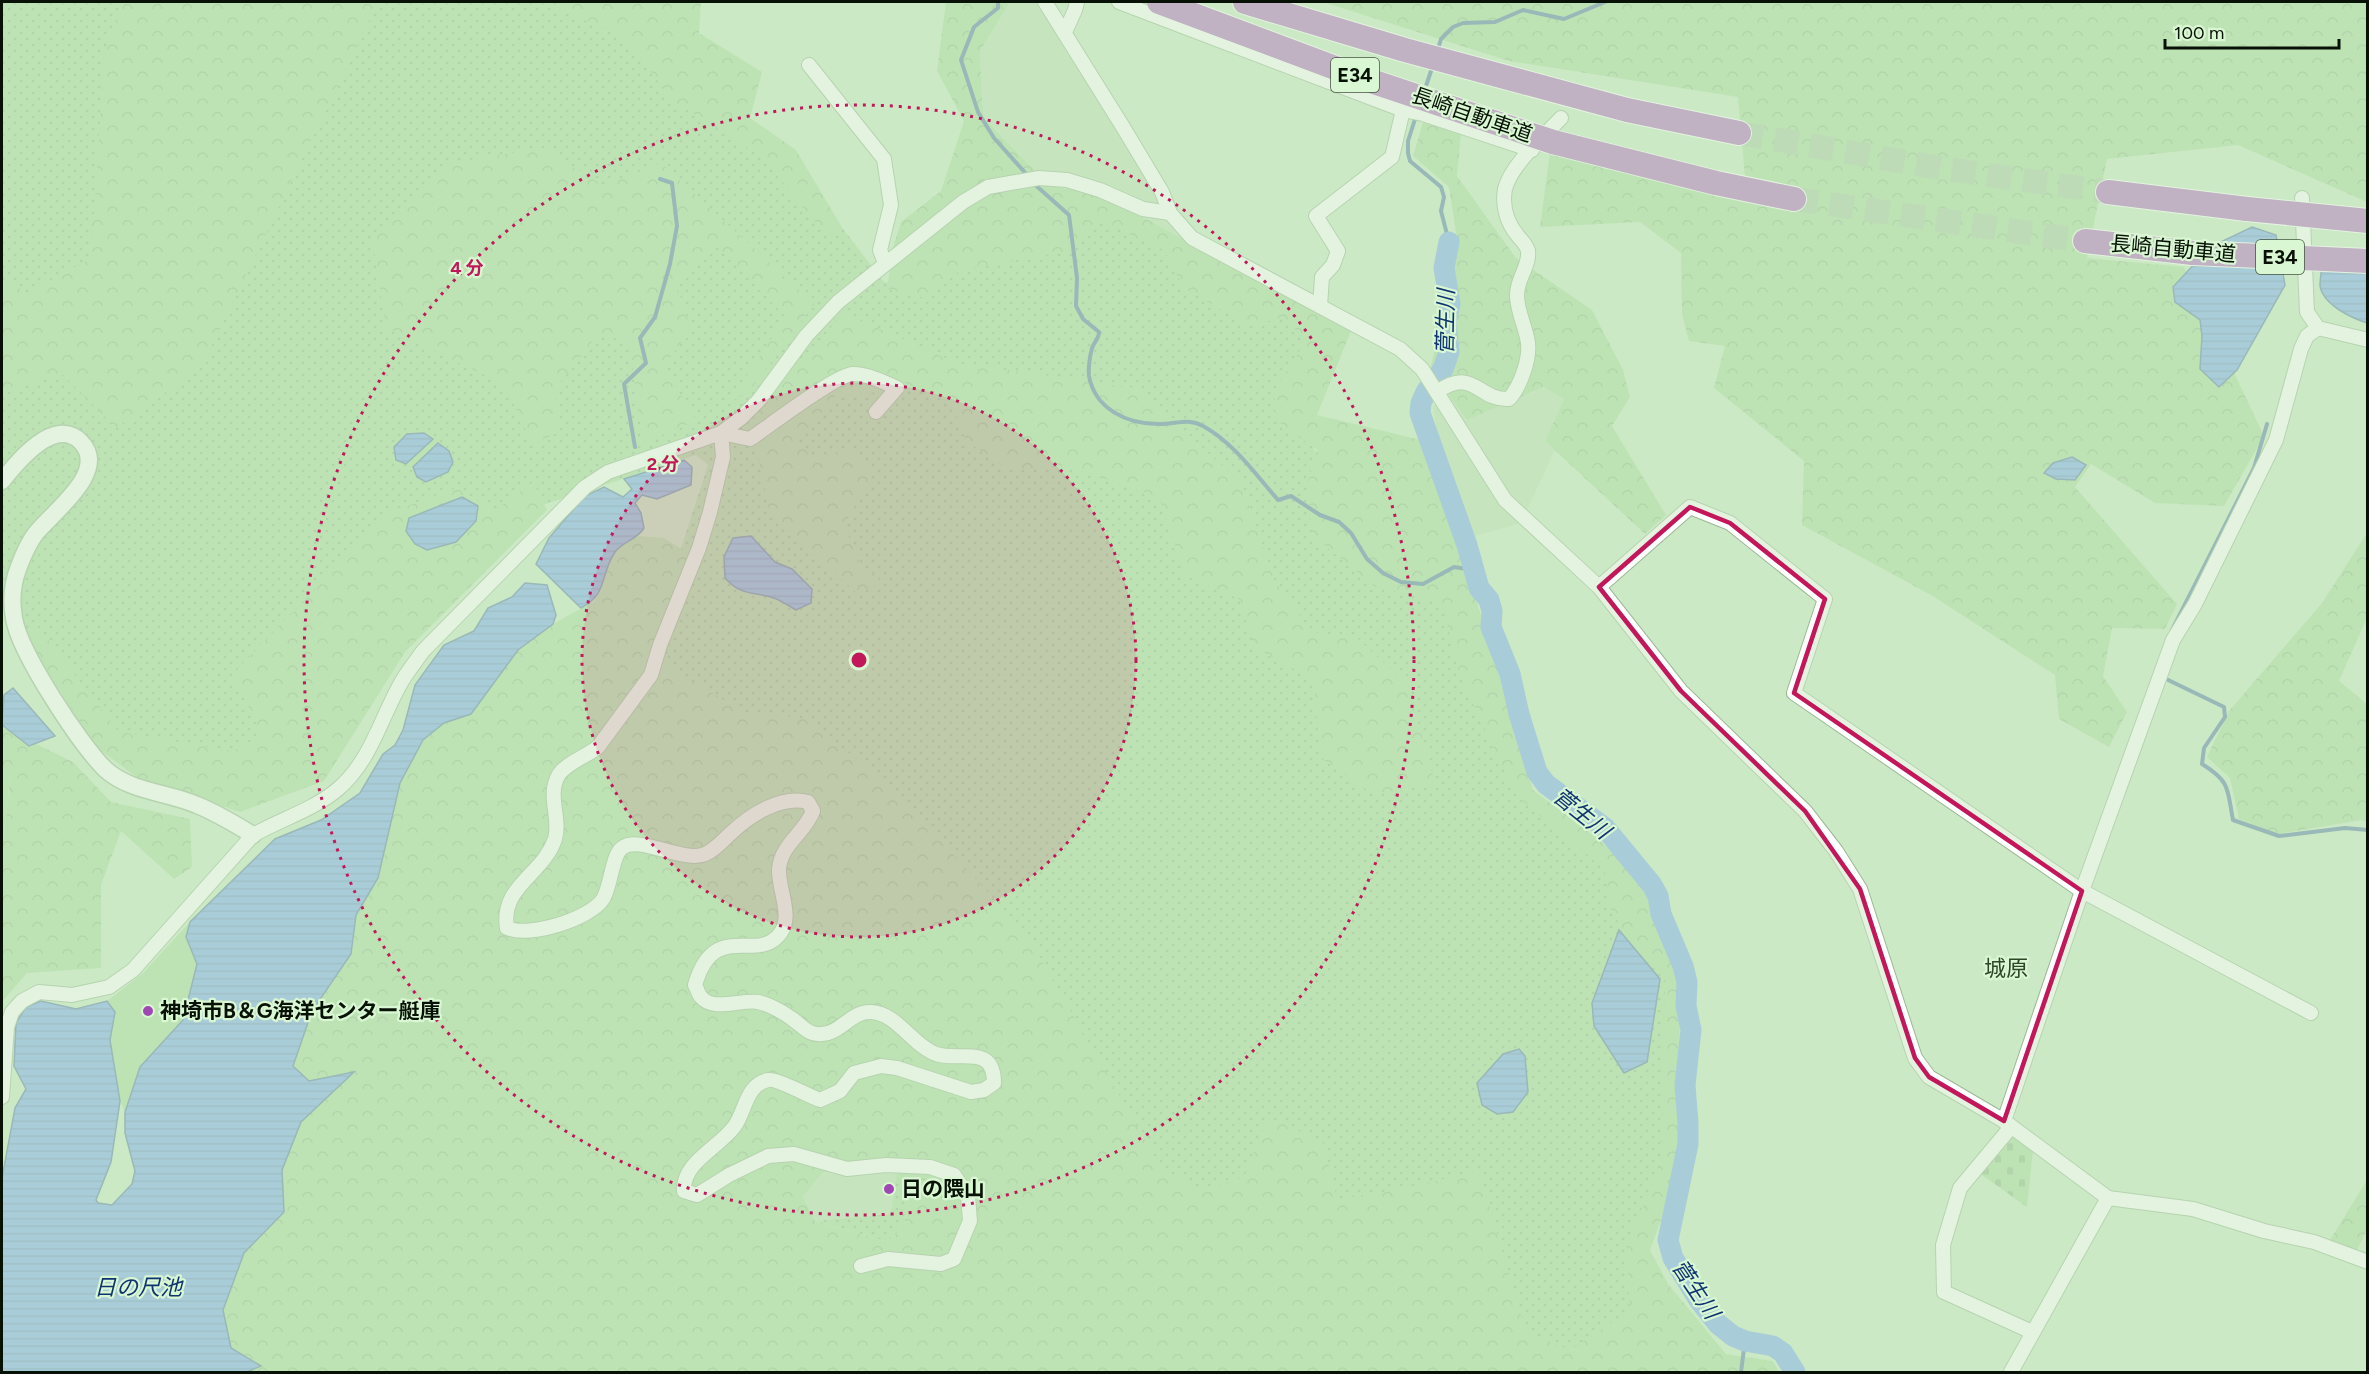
<svg xmlns="http://www.w3.org/2000/svg" width="2369" height="1374" viewBox="0 0 2369 1374" font-family="Figtree,'Noto Sans JP',sans-serif">
<style>
.built{fill:#bfe1b7}
.green{fill:url(#green-dots)}
.forest{fill:url(#forest-crowns);fill-rule:evenodd}
.cemetery{fill:url(#cemetery-stones)}
.pitch{fill:#acdba1}
.water{fill:url(#water-rules);stroke:#5b7ca9;stroke-width:1.5}
.lines{fill:none;stroke-linecap:round;stroke-linejoin:round}
.stream{stroke:#5b7ca9;stroke-width:4}
.river{stroke:#7faaef;stroke-width:21}
.motorway-tunnel{stroke:#aec9a8;stroke-width:24;stroke-dasharray:24 12;stroke-linecap:butt}
.minor-casing{stroke:#9cb896;stroke-width:16}
.tertiary-casing{stroke:#9cb896;stroke-width:19}
.motorway-casing{stroke:#fff;stroke-width:26}
.minor{stroke:#fff;stroke-width:14}
.tertiary{stroke:#fff;stroke-width:16}
.motorway{stroke:#b16dc1;stroke-width:24}
.motorway-bridge-casing{stroke:#fff;stroke-width:26;stroke-linecap:butt}
.motorway-bridge{stroke:#b16dc1;stroke-width:24}
.marked{fill:none;stroke:#c2185b;stroke-width:4.5;stroke-linejoin:round}
.ring{fill:none;stroke:#c2185b;stroke-width:3;stroke-dasharray:3 6}
.poi-dot{fill:#9f47b3;stroke:#d9f7d2;stroke-width:2}
.labels{text-anchor:middle;stroke-width:4.5;stroke-linejoin:round;paint-order:stroke}
.shield{fill:#d9f7d2;stroke:#465642;stroke-width:1.5}
.shield-label{font-size:20px;font-weight:bold;fill:#071105}
.street-label{font-size:21px;fill:#071105;stroke:#d9f7d2}
.poi-label{font-size:21px;font-weight:bold;fill:#071105;stroke:#d9f7d2;text-anchor:start}
.water-label{font-size:22px;font-style:italic;fill:#0e3471;stroke:#d9f7d2}
.neighbourhood-label{font-size:22px;fill:#2e4628;stroke:#d9f7d2}
.centre{fill:#c2185b;stroke:#d9f7d2;stroke-width:3}
.ring-label{font-size:18px;text-anchor:middle;font-weight:bold;fill:#c2185b;stroke:#d9f7d2;stroke-width:4.5;stroke-linejoin:round;paint-order:stroke}
</style>
<defs>
<pattern id="green-dots" width="8" height="8" patternUnits="userSpaceOnUse" patternTransform="scale(1.5)"><rect width="8" height="8" fill="#acdba1"/><path d="M2 2h.1M6 6h.1" fill="none" stroke="#92bb89" stroke-width="1.8" stroke-linecap="round"/></pattern>
<pattern id="forest-crowns" width="20" height="18" patternUnits="userSpaceOnUse" patternTransform="scale(1.5)"><rect width="20" height="18" fill="#acdba1"/><path d="M2 6a3 3 0 1 1 6 0M12 15a3 3 0 1 1 6 0" fill="none" stroke="#92bb89"/></pattern>
<pattern id="cemetery-stones" width="16" height="16" patternUnits="userSpaceOnUse" patternTransform="scale(1.5)"><rect width="16" height="16" fill="#acdba1"/><path d="M2 7V4a2 2 0 0 1 4 0v3zM10 15v-3a2 2 0 0 1 4 0v3z" fill="#92bb89"/></pattern>
<pattern id="water-rules" width="6" height="5" patternUnits="userSpaceOnUse" patternTransform="scale(1.5)"><rect width="6" height="5" fill="#7faaef"/><path d="M0 2.5h6" fill="none" stroke="#6c91cb"/></pattern>
</defs>
<rect width="100%" height="100%" fill="#cce9c5"/>
<g class="built">
<polygon points="1010,2 1039,2 1186,240 1103,195 1050,186 983,116 980,51"/>
<polygon points="1545,387 1564,399 1545,441 1555,450 1521,523 1469,538 1438,443 1433,406 1449,396 1467,420"/>
<polygon points="823,1172 897,1173 891,1214 815,1221 803,1197"/>
</g>
<g class="green">
<polygon points="2,2 673,2 699,94 777,144 885,283 1088,203 1328,330 1303,426 1378,579 1453,603 1518,789 1610,864 1671,980 1670,1167 1638,1242 1666,1322 1549,1372 1345,1208 1196,1204 658,673 648,650 708,465 696,455 527,510 308,754 96,747 2,600"/>
<polygon points="897,1173 910,1192 904,1225 888,1242 815,1221 891,1214"/>
</g>
<g class="forest">
<polygon points="121,2 378,2 202,366 116,428 61,373 2,395 2,279 28,293 91,258 104,58"/>
<polygon points="559,2 701,2 699,33 762,72 750,118 796,150 843,229 825,234 761,156 673,101 623,36 560,10"/>
<path d="M946,2H1010L980,51L983,117L1050,186L1103,195L1351,331L1317,415L1421,440L1499,667L1533,790L1602,842L1644,887L1680,982L1679,1172L1650,1250L1668,1284L1726,1354L1773,1361L1779,1372H247L261,1366L231,1348L223,1310L244,1253L284,1212L282,1170L301,1122L353,1073L309,1081L293,1066L312,1011L351,954L356,915L378,877L400,783L423,740L444,723L471,714L518,650L553,624L593,602L601,591L605,572L615,553L623,544L639,536L664,538L691,555L665,665L746,713L804,718L892,787L1027,935L1160,1166L1200,1191L1244,1177L1268,1117L1323,1142L1337,1199L1396,1190L1479,1171L1526,1332L1570,1350L1630,1310L1626,1244L1661,1165L1665,980L1612,914L1604,869L1516,795L1458,672L1443,604L1374,586L1312,535L1308,481L1317,450L1276,420L1274,391L1306,341L1284,317L1250,326L1184,288L1164,250L1098,220L1068,251L961,270L925,298L887,289L892,251L901,222L941,191L964,121L937,71ZM823,1172L897,1173L910,1192L904,1225L888,1242L815,1221L803,1197Z"/>
<polygon points="1323,2 2367,2 2367,202 2238,145 2107,159 2087,258 2184,267 2264,436 2224,506 2155,503 2091,464 2075,487 2177,604 2165,629 2112,628 2103,676 2127,712 2109,747 2059,719 2055,675 1931,595 1802,525 1804,461 1714,388 1725,346 1689,341 1682,314 1681,253 1640,222 1540,227 1550,152 1747,200 1738,97 1509,61"/>
<polygon points="1424,119 1461,133 1457,176 1516,258 1592,310 1623,370 1630,397 1612,426 1666,515 1645,534 1545,441 1564,399 1544,387 1467,420 1430,370 1458,245 1449,187 1413,156"/>
<polygon points="542,148 604,186 661,163 814,304 748,393 729,402 786,317 715,243 677,286 691,329 664,366 696,421 643,443 629,342 599,334 555,389 558,433 532,444 505,385 386,328 372,236 451,163"/>
<polygon points="843,313 957,363 1137,388 1241,483 1274,579 1311,632 1356,637 1408,686 1435,783 1374,795 1320,757 1314,680 1255,648 1239,599 1185,575 1159,497 1066,466 1009,470 966,441 951,403 893,378 880,392 836,396 797,440 816,458 846,449 876,470 844,525 859,562 881,581 859,595 769,510 751,423"/>
<polygon points="533,482 547,510 405,652 324,781 240,812 142,781 96,747 26,638 37,626 119,732 233,751 262,735 232,674 393,511 457,488 494,511"/>
<polygon points="2367,533 2367,618 2339,681 2367,704 2367,822 2362,820 2278,834 2239,819 2230,778 2207,757 2229,711 2322,603"/>
<polygon points="2,727 73,762 111,802 190,819 192,867 174,879 121,831 101,885 101,968 27,973 2,1002 2,838 4,836 10,779 2,766"/>
<polygon points="2367,1180 2367,1230 2357,1250 2330,1240"/>
</g>
<polygon class="cemetery" points="2012,1134 2033,1150 2027,1207 1979,1173"/>
<g class="pitch">
<polygon points="2,766 10,778 4,836 2,838"/>
<polygon points="190,922 187,937 197,964 183,1020 140,1067 125,1112 120,1101 110,1040 115,1012 107,1001 143,973"/>
</g>
<g class="water">
<polygon points="2252,227 2276,235 2285,285 2237,370 2219,387 2200,369 2202,336 2200,320 2175,302 2173,287 2210,247"/>
<path d="M2367,255V323C2352,318 2323,305 2320,286C2320,280 2321,273 2322,267Z"/>
<polygon points="424,433 433,439 406,464 396,460 394,447 407,434"/>
<polygon points="438,443 449,451 453,462 448,472 426,482 417,477 413,467"/>
<polygon points="2072,457 2086,465 2075,480 2056,479 2044,473 2053,463"/>
<path d="M684,460L692,467L691,485L657,499L642,495L635,503L641,513L644,528C636,541 624,540 615,552C599,576 609,593 581,608L536,564L549,538L585,496L604,487L623,497L632,489L624,479Z"/>
<polygon points="462,497 478,506 476,521 456,542 427,550 415,544 406,531 409,518"/>
<path d="M751,536L775,562L792,569L812,589L811,603L796,610C789,606 782,601 774,598C753,591 742,597 725,578L724,557L733,538Z"/>
<polygon points="525,583 547,585 556,615 553,624 518,650 471,714 444,723 423,740 400,783 378,878 356,915 351,954 312,1011 293,1066 309,1081 354,1072 301,1122 282,1170 284,1212 244,1253 223,1310 231,1348 261,1366 247,1372 2,1372 2,1178 15,1108 26,1089 14,1066 16,1023 26,1007 41,1001 76,1009 107,1001 115,1012 110,1040 120,1101 111,1162 96,1200 98,1203 112,1205 132,1184 135,1171 125,1133 125,1112 140,1067 183,1020 197,964 186,937 190,922 275,839 321,820 360,793 383,754 395,745 403,730 415,685 444,645 474,631 488,608 512,597"/>
<polygon points="13,688 55,736 29,746 2,725 4,695"/>
<polygon points="1619,930 1660,979 1647,1062 1624,1073 1594,1026 1592,1003"/>
<polygon points="1519,1049 1525,1056 1528,1092 1513,1112 1497,1114 1482,1105 1477,1083 1503,1054"/>
</g>
<g class="lines">
<g class="stream">
<polyline points="998,2 998,8 974,27 961,60 978,112 994,138 1028,176"/>
<polyline points="1438,49 1441,39 1453,27 1463,23 1495,22 1523,10 1564,19 1605,2"/>
<polyline points="1425,89 1433,65"/>
<polyline points="1416,116 1408,141 1408,153 1410,161 1441,187 1444,197 1441,211 1449,242"/>
<path d="M1032,182L1069,215L1077,278L1076,306L1083,319L1099,332C1099,339 1094,342 1092,348C1090,355 1088,369 1089,376C1095,409 1127,424 1158,424C1175,425 1187,417 1203,426C1234,443 1256,475 1278,500L1291,496L1320,515L1339,522L1351,533L1367,559L1383,573L1401,582L1423,584L1454,567L1474,570"/>
<polyline points="635,447 624,384 646,363 640,338 655,317 670,264 677,226 672,183 660,179"/>
<polyline points="2172,630 2254,468 2267,424"/>
<path d="M2162,677L2224,707L2225,717L2204,748L2202,764C2231,782 2227,789 2233,820L2279,836L2345,828L2368,830"/>
<polyline points="1741,1372 1745,1341"/>
</g>
<polyline class="river" points="1449,242 1444,268 1450,304 1446,322 1449,352 1443,369 1426,392 1421,403 1420,413 1467,545 1479,588 1489,600 1492,611 1491,627 1510,674 1519,714 1537,772 1546,784 1605,828 1652,885 1658,896 1661,914 1683,966 1687,982 1686,1006 1691,1030 1685,1085 1688,1123 1688,1144 1668,1240 1673,1258 1699,1300 1718,1324 1733,1336 1745,1341 1773,1346 1783,1353 1795,1372"/>
<g class="motorway-tunnel">
<polyline points="1739,133 1940,168 2108,192"/>
<polyline points="1794,199 2085,241"/>
</g>
<g class="minor-casing">
<g id="minor">
<polyline points="1045,2 1123,127 1162,192 1170,213 1192,238 1400,349 1422,369 1505,500 1599,587 1681,691 1805,811 1836,851 1860,889 1915,1058 1929,1077 2004,1121 2108,1198 2193,1209 2264,1231 2314,1242 2368,1262"/>
<polyline points="1119,2 1403,110 1392,157 1316,216 1338,251 1333,265 1322,277 1320,306"/>
<polyline points="1065,32 1075,10 1077,2"/>
<polyline points="809,65 884,159 891,205 880,250 885,263"/>
<polyline points="1403,110 1423,114 1532,150"/>
<polyline points="2302,198 2307,312 2318,328 2368,340"/>
<path d="M1437,392C1474,366 1478,401 1509,399C1520,387 1530,360 1528,343C1526,327 1517,312 1517,295C1517,278 1530,266 1528,251C1527,245 1522,241 1518,236C1507,223 1502,206 1505,189C1511,165 1544,136 1561,118"/>
<path d="M721,433L723,457L710,512L699,548L660,645L651,675L598,747C587,756 564,764 558,776C547,796 561,818 555,839C543,875 500,886 507,928C529,938 590,919 603,899C611,886 612,855 622,848C638,835 680,861 702,855C713,852 722,841 731,833C750,815 781,795 808,802L813,811C805,833 781,844 779,869C778,890 795,919 778,936C754,962 714,920 695,985C697,988 698,994 701,997C713,1012 742,999 758,1002C768,1004 783,1012 791,1018C802,1025 808,1036 822,1034C841,1033 851,1011 871,1012C897,1013 912,1045 936,1054C960,1062 994,1043 994,1083L984,1090L971,1092L897,1068L881,1066L854,1073L840,1091L820,1100C809,1096 776,1078 768,1080C746,1084 745,1113 734,1127C718,1148 682,1163 684,1191L697,1195L729,1175L768,1156L794,1154L847,1169L886,1165L930,1167L954,1175L968,1196L970,1221L954,1259L941,1264L888,1259L861,1266"/>
<path d="M721,433L750,439C768,427 837,374 853,374C867,374 884,382 897,388L876,412"/>
<polyline points="1599,587 1690,507 1730,523 1825,599 1794,693 2082,891 2311,1013"/>
<path d="M2,1097L7,1027L12,1012L22,1001L39,992L72,995L109,987L133,970L253,835C281,819 313,810 338,789C371,761 381,717 402,681C408,671 416,661 423,651L585,487L608,472L721,433L741,418L759,400L806,336L838,302L963,202L988,187L1039,178L1067,180L1100,190L1143,209L1170,213"/>
<polyline points="2004,1121 2082,891 2173,640 2195,604 2276,440 2301,349 2307,336 2318,328"/>
<polyline points="2011,1127 1960,1188 1943,1245 1944,1292 2032,1332"/>
<polyline points="2011,1372 2108,1198"/>
</g>
</g>
<g class="tertiary-casing">
<path id="tertiary" d="M2,481C17,462 55,415 81,442C109,471 55,510 36,533C29,542 22,558 18,569C12,585 11,601 14,618C19,652 80,744 105,769C130,792 167,792 197,805C217,813 235,824 253,835"/>
</g>
<g class="motorway-casing">
<g id="motorway">
<polyline points="1245,2 1405,50 1627,110 1739,133"/>
<polyline points="1553,142 1716,183 1794,199"/>
<polyline points="2108,192 2247,209"/>
<polyline points="2085,241 2193,253"/>
</g>
</g>
<use href="#minor" class="minor"/>
<use href="#tertiary" class="tertiary"/>
<use href="#motorway" class="motorway"/>
<g class="motorway-bridge-casing">
<g id="motorway-bridge">
<polyline points="1159,2 1362,78 1553,142"/>
<polyline points="2247,209 2368,221"/>
<polyline points="2193,253 2368,261"/>
</g>
</g>
<use href="#motorway-bridge" class="motorway-bridge"/>
</g>
<path d="M0 0H2369V1374H0ZM1690,507L1730,523L1825,599L1794,693L2082,891L2004,1121L1929,1077L1915,1058L1860,889L1805,811L1681,691L1599,587Z" fill="#cce9c5" fill-opacity=".55" fill-rule="evenodd"/>
<path class="marked" d="M1690,507L1730,523L1825,599L1794,693L2082,891L2004,1121L1929,1077L1915,1058L1860,889L1805,811L1681,691L1599,587Z"/>
<circle cx="859" cy="660" r="277" fill="#c2185b" fill-opacity=".12"/>
<g class="ring">
<circle cx="859" cy="660" r="277"/>
<circle cx="859" cy="660" r="555"/>
</g>
<g class="poi-dot">
<circle cx="148" cy="1011" r="6"/>
<circle cx="889" cy="1189" r="6"/>
</g>
<g class="labels">
<g class="shield">
<rect x="1331" y="58" width="48" height="34" rx="4.5"/>
<rect x="2256" y="240" width="48" height="34" rx="4.5"/>
</g>
<g class="shield-label">
<text x="1355" y="82">E34</text>
<text x="2280" y="264">E34</text>
</g>
<g class="street-label">
<text transform="translate(1472 115) rotate(19)" y="7">長崎自動車道</text>
<text transform="translate(2173 249) rotate(5)" y="7">長崎自動車道</text>
</g>
<g class="poi-label">
<text x="160" y="1018">神埼市B＆G海洋センター艇庫</text>
<text x="901" y="1196">日の隈山</text>
</g>
<g class="water-label">
<text transform="translate(1445 322) rotate(-89)" y="8">菅生川</text>
<text transform="translate(1582 813) rotate(39)" y="8">菅生川</text>
<text x="138" y="1295">日の尺池</text>
<text transform="translate(1696 1289) rotate(56)" y="8">菅生川</text>
</g>
<g class="neighbourhood-label">
<text x="2006" y="976">城原</text>
</g>
</g>
<circle cx="859" cy="660" r="9" class="centre"/>
<g class="ring-label">
<text x="467" y="274">4 分</text>
<text x="663" y="470">2 分</text>
</g>
<rect width="2369" height="1374" fill="none" stroke="#071105" stroke-width="6"/>
<path d="M2165 39v9h174v-9" fill="none" stroke="#071105" stroke-width="3"/>
<text x="2174" y="39" font-size="18" fill="#071105" stroke="#d9f7d2" stroke-width="4.5" paint-order="stroke">100 m</text>
</svg>
